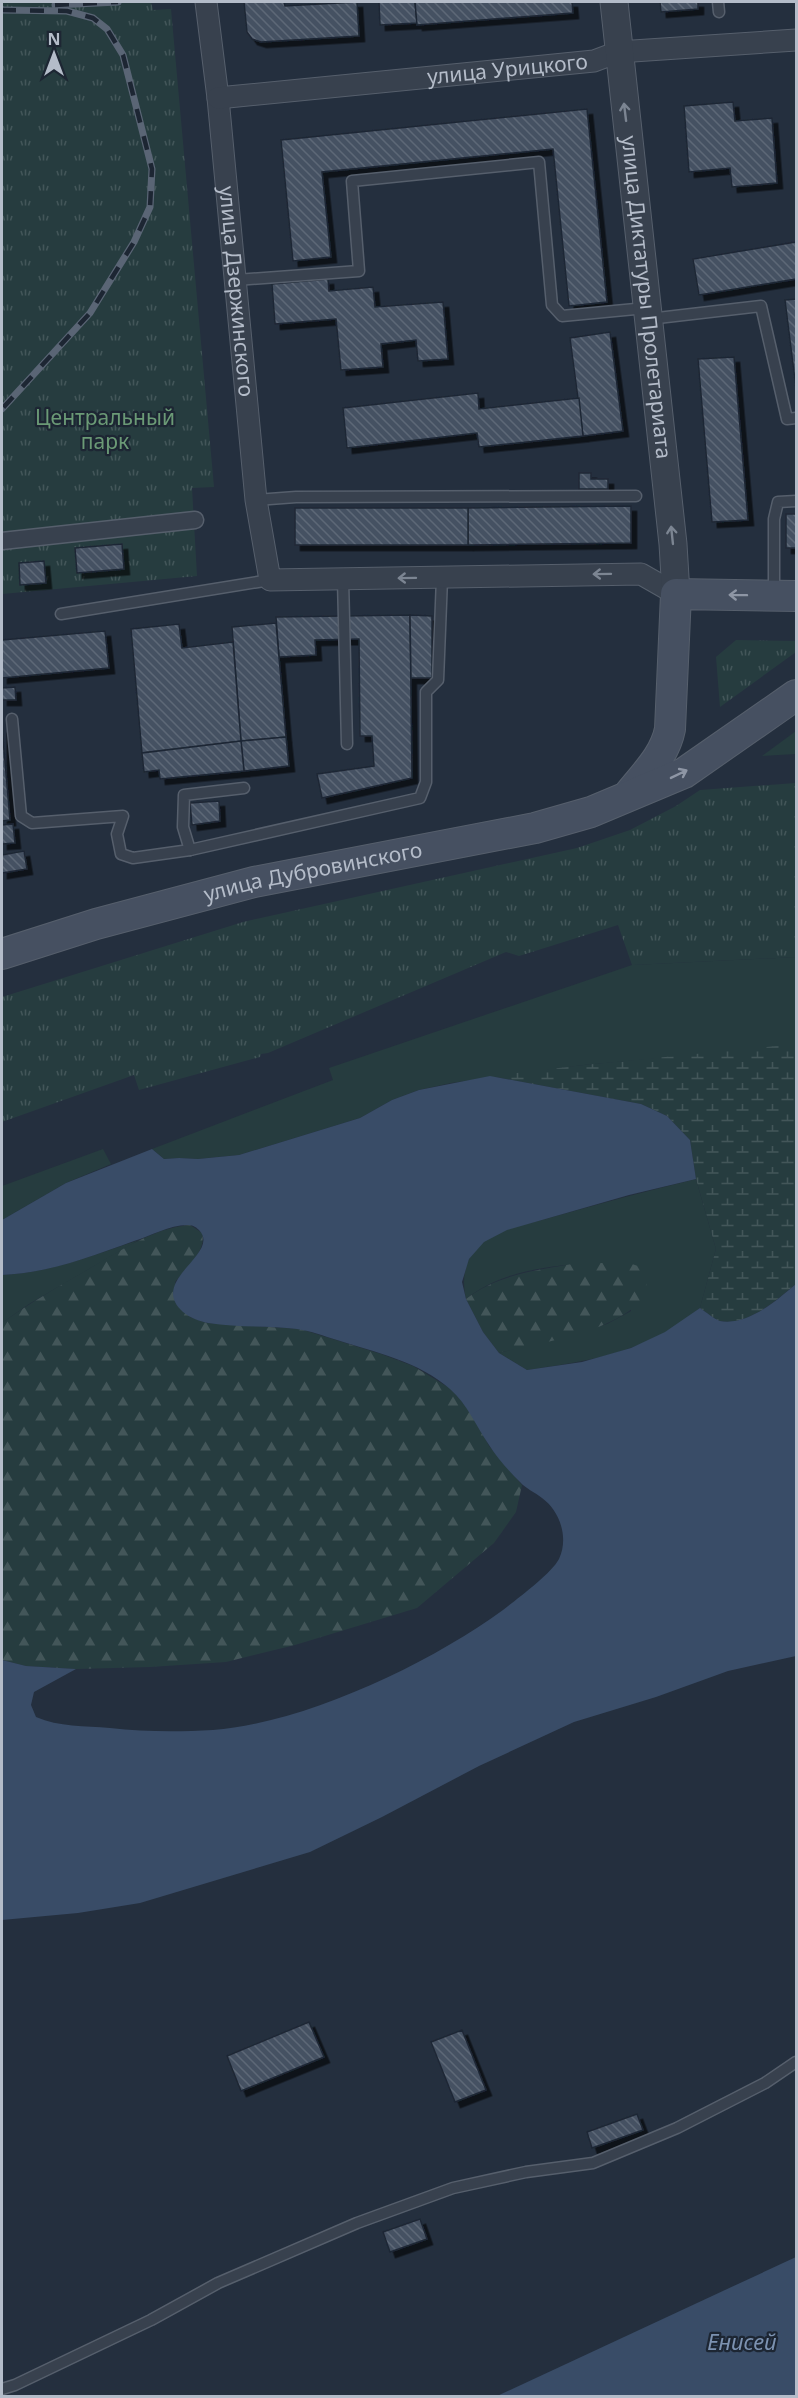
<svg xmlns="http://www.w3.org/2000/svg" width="798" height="2398" viewBox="0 0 798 2398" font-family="'Noto Sans',sans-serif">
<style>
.green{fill:#263c3f}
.forest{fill:url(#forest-firs)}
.wetland{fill:url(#wetland-marsh)}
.park{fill:url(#park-tufts)}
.water{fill:#394c67}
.building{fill:url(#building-back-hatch);stroke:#1f2835;stroke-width:1.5;filter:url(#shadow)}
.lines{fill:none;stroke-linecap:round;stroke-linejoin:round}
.service-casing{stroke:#565f6c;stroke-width:13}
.pedestrian-casing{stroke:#565f6c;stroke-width:19}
.minor-casing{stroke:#565f6c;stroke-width:23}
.tertiary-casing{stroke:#565f6c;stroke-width:29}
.secondary-casing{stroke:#565f6c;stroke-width:32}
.service{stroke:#38414e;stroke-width:10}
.pedestrian{stroke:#38414e;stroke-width:16}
.minor{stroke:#38414e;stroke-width:21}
.tertiary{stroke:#38414e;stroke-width:27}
.secondary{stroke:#465061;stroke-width:30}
.rail-casing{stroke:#5a6575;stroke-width:7}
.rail{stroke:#1d2633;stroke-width:4.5;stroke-dasharray:14;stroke-linecap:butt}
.oneway{stroke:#7c8592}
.oneway2{stroke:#8e96a5}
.labels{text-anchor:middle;stroke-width:4.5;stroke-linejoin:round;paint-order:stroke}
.street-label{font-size:21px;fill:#b4bcc9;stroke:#1d2633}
.park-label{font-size:21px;fill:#6b9a76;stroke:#1d2633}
.water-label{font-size:22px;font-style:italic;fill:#7c92b1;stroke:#1d2633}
</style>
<defs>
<pattern id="forest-firs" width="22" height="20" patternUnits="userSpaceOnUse" patternTransform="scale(1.5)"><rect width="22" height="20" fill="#263c3f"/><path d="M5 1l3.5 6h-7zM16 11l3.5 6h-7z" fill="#435659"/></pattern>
<pattern id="wetland-marsh" width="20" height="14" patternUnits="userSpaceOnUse" patternTransform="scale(1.5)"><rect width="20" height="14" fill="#263c3f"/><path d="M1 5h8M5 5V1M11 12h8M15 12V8" fill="none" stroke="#435659"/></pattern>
<pattern id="park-tufts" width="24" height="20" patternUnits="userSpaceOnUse" patternTransform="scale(1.5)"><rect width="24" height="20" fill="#263c3f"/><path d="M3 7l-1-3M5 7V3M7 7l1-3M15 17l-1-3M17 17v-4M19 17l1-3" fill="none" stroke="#435659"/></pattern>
<pattern id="building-back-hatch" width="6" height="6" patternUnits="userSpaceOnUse" patternTransform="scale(1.5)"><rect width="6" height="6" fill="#455162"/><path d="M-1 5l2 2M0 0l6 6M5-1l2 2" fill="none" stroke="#5d6877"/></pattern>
<filter id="shadow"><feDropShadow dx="5.5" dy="5.5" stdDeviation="0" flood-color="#0009"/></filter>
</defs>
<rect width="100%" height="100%" fill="#242f3e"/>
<g class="green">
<polygon points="796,731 796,754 762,756"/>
<polygon points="796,957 796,1046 584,1065 451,1083 419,1090 392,1100 360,1118 239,1155 198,1159 179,1158 164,1159 152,1149 333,1080 329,1068 632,965"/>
<polygon points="103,1149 111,1164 66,1183 2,1220 2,1186"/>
<path d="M696,1179L716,1249L700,1308C689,1316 678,1325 666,1332C624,1356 574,1363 527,1370L499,1353L607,1324L631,1311L629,1263C575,1263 510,1264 466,1299C461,1277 465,1256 484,1241C502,1228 528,1224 549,1218C598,1204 647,1191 696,1179Z"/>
<path d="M139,1240L29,1304L2,1323V1275C50,1273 93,1255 139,1240Z"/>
</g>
<g class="forest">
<path d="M190,1225L202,1233C207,1251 186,1268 175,1282L190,1317L207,1323L300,1329L381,1354L413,1366L451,1389L471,1412L489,1446L522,1485L516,1512L494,1543L417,1608L295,1645L226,1662L150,1667L76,1669L26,1666L2,1660V1323C30,1303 59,1286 89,1269C120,1251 153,1228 190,1225Z"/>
<path d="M577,1263H629L644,1268L647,1278L645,1298C609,1334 547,1341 499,1353L483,1332L466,1299C498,1274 539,1270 577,1263Z"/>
</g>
<path class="wetland" d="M776,1046H796V1284C776,1300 749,1326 720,1321C714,1319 706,1312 700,1308L716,1249L696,1179L690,1140L667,1116L641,1104L490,1076L584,1065Z"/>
<g class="park">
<polygon points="2,2 151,2 153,10 171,9 214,487 192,488 197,576 2,594"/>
<polygon points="736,640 796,641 796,652 720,707 716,657"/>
<polygon points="796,783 796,957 632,965 618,925 519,956 506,952 268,1053 261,1054 260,1057 139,1090 134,1075 2,1122 2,997 243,922 577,848 630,830 676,806 700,790"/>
</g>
<g class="water">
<path d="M490,1076L641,1104L667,1116L690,1140L696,1179L629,1195L507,1230L484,1242L469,1259L462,1282L466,1299L483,1332L499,1353L527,1370L582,1362L631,1348L665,1332L700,1308C706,1312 714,1319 720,1321C748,1326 777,1300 796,1284V1656L728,1671L656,1697L574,1722L479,1766L382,1817L310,1852L140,1903L78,1913L2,1920V1660L26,1666L76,1669L34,1692L31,1705L36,1717C59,1727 85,1726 110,1728C144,1732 179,1732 213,1730C305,1723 429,1664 503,1610C517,1599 551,1574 559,1559C569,1538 560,1511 542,1498C535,1492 526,1489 520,1482C509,1471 497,1458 489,1445C476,1426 468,1405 450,1389C420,1362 375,1352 337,1340C324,1336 311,1331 297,1329C268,1325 237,1328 208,1323C199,1321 190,1318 183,1312C147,1280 222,1254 199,1230C195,1226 192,1225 187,1225C170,1225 150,1236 134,1241C90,1257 49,1273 2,1275V1220L66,1183L152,1149L164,1159L179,1158L198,1159L239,1155L360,1118L392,1100L419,1090Z"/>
<polygon points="796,2257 796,2396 497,2396"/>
</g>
<g class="building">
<polygon points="244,2 284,2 285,6 357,2 359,36 261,42 252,39 247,32"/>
<polygon points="379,2 415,2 417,23 380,25"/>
<polygon points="415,2 572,2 573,13 417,25"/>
<polygon points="660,2 698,2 698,9 661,12"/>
<polygon points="733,102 735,121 772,118 777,183 732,187 730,168 689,172 684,106"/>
<polygon points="587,109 607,302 569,306 553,149 322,172 331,257 293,261 281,140"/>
<polygon points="796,242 796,279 699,295 693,259"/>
<polygon points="328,279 329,291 373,287 375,307 443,302 448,359 418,361 416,340 381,344 383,367 341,370 336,319 275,324 272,284"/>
<polygon points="796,299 796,388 785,300"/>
<polygon points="610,332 623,431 583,436 570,338"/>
<polygon points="734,357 748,520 712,522 698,359"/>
<polygon points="478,393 479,409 579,398 583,436 479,447 477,433 347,448 343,408"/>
<polygon points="579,473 591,473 591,479 608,479 608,489 579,489"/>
<polygon points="631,506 631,543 468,545 468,508"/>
<rect x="295" y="508" width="173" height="37"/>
<rect x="786" y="514" width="10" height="34"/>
<polygon points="122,544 124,569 77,573 75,548"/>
<polygon points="44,561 46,583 20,585 19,563"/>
<polygon points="410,615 412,778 322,798 317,774 374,766 372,736 360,736 359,639 315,640 316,655 279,657 276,617"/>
<polygon points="410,615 432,616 432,678 411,678"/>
<polygon points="276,623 286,737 241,741 232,627"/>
<polygon points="179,624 182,648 233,642 241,741 142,753 131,629"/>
<polygon points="105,631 109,668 2,678 2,640"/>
<polygon points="15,687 16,700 2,700 2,688"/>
<polygon points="2,727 10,820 2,821"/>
<polygon points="286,737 289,766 244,771 241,741"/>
<polygon points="241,741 244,771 160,779 159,770 144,772 142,753"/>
<polygon points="219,801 220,821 192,825 190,803"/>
<polygon points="13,824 15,843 2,844 2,825"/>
<polygon points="24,851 27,869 2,873 2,855"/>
<polygon points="309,2022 324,2057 241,2091 227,2056"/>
<polygon points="462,2030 486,2090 455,2102 431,2042"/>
<polygon points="637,2114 643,2130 592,2148 587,2132"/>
<polygon points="420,2219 427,2239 390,2252 383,2232"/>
</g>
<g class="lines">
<g class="service-casing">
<g id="service">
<polyline points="718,2 719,12"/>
<polyline points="236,280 359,271 352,181 539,162 552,305 562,316 646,308"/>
<polyline points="649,319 761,306 787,419 796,418"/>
<polyline points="256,500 296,497 636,496"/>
<polyline points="343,579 347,744"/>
<polyline points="774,595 774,519 778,502 796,501"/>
<polyline points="61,614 270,580"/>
<polyline points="12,719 21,816 32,823 123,816 117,834 121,854 133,858 190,850"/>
<polyline points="244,788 184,795 183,827 190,850 420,798 426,782 426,692 438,680 442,578"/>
<polyline points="2,2389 15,2385 151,2320 218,2283 357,2223 453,2188 526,2172 593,2163 677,2128 765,2083 796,2062"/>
</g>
</g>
<g class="pedestrian-casing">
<polyline id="pedestrian" points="2,541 195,520"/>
</g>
<g class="minor-casing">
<g id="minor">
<path id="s1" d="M206,2L218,98L256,500L270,580L641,574L676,594"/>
<path id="s2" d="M218,98L594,61L618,52L796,40"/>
</g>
</g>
<g class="tertiary-casing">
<g id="tertiary">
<path id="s3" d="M614,2L673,544L676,594"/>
</g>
</g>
<g class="secondary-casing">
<g id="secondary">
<path d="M630,793C646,773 665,755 670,729L676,594L796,596"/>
<path id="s4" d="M2,954L96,924L254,882L535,828L591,812L684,773L796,695"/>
</g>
</g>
<use href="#service" class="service"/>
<use href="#pedestrian" class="pedestrian"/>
<use href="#minor" class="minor"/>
<use href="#tertiary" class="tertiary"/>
<use href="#secondary" class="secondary"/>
<g class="rail-casing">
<g id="rail">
<polyline points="55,5 118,2"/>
<polyline points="2,10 67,11 93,18 107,29 123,55 152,169 150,207 134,242 90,313 2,409"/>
</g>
</g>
<use href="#rail" class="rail"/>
</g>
<defs><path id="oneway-shaft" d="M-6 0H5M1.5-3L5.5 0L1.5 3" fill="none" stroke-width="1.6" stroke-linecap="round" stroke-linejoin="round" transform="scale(1.5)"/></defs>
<g class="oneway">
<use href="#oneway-shaft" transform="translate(625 112) rotate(-97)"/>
<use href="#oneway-shaft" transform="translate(672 535) rotate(-96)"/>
<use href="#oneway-shaft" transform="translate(602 574) rotate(179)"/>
<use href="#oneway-shaft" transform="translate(407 578) rotate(179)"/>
</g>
<g class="oneway2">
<use href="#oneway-shaft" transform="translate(738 595) rotate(-179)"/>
<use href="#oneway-shaft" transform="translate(679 774) rotate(-26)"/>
</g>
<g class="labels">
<g class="street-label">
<text dy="7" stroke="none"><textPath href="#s2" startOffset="291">улица Урицкого</textPath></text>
<text dy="7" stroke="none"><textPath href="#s1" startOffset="291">улица Дзержинского</textPath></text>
<text dy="7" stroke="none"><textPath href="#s3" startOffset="297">улица Диктатуры Пролетариата</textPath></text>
<text dy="7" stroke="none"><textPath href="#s4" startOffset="322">улица Дубровинского</textPath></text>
</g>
<g class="park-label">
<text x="105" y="425">Центральный<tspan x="105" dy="24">парк</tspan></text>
</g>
<g class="water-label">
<text x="742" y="2350">Енисей</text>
</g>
</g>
<rect width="798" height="2398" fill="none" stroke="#b4bcc9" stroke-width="6"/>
<g transform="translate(54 54)" stroke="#1d2633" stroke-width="4.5" paint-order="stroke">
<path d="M0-4.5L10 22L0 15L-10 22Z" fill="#b4bcc9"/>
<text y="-9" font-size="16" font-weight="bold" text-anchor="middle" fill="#b4bcc9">N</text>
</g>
</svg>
